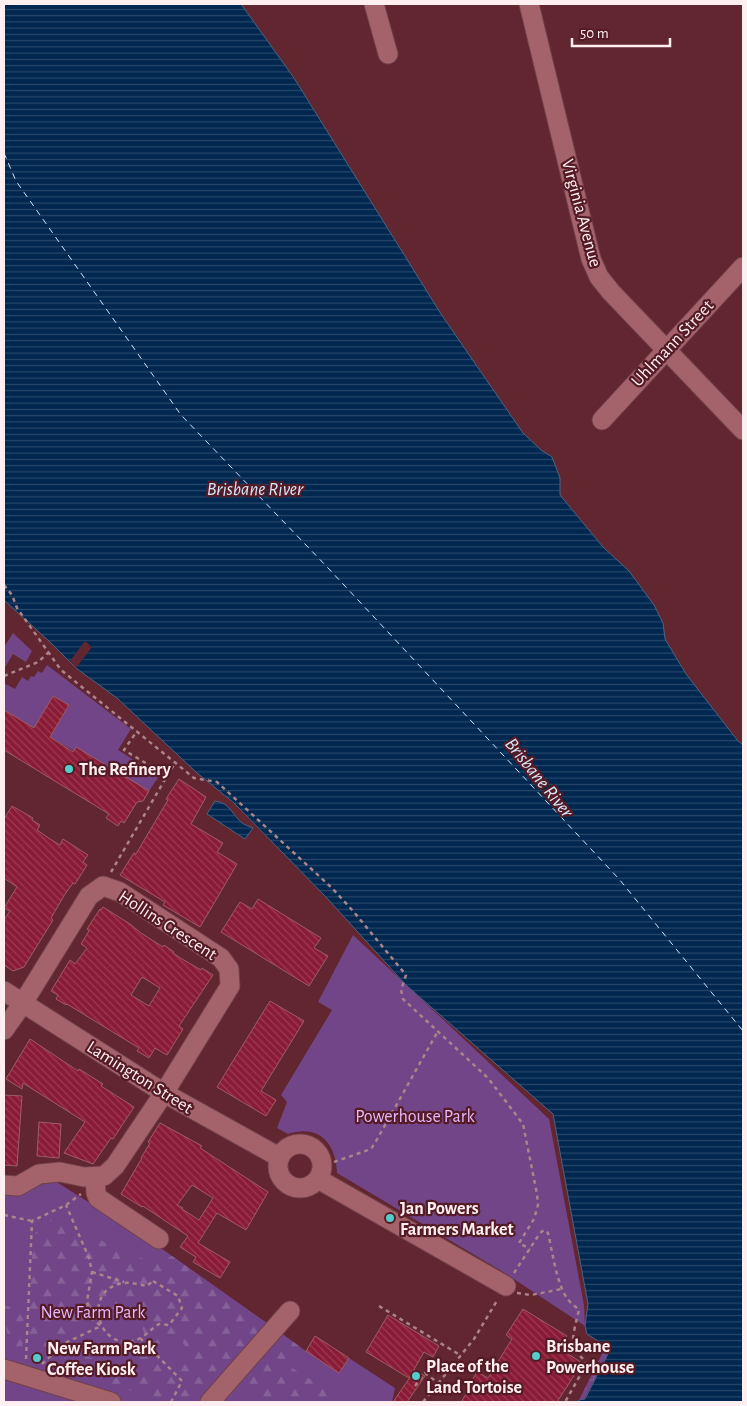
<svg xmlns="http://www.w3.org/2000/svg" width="747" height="1406" viewBox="0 0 747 1406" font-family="'Alegreya Sans',sans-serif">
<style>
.green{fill:#714588}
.forest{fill:url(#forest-firs)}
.wetland{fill:url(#wetland-marsh)}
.water{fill:url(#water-rules);stroke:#4c6380}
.pier{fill:#61262f}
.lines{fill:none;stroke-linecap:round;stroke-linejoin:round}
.ferry{stroke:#d4e6fb;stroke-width:1;stroke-dasharray:6 5;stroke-linecap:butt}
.building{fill:url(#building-back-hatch);stroke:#9e5d65;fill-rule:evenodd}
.minor-casing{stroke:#70414b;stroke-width:21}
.path{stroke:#ab8489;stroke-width:2.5;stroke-dasharray:4 4;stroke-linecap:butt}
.minor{stroke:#a4636a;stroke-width:19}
.poi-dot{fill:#53cdca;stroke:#551b25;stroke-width:2}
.labels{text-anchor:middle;stroke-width:4.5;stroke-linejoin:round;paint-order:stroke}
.street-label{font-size:18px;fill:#ffeff0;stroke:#551b25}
.poi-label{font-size:18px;font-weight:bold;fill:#ffeff0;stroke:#551b25;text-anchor:start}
.park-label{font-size:18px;fill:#e4b8fd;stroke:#551b25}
.water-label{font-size:19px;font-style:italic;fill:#d4e6fb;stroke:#551b25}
</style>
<defs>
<pattern id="forest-firs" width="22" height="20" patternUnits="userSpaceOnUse" patternTransform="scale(1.25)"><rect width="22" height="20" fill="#714588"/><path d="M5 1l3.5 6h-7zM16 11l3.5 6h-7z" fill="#866099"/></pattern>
<pattern id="wetland-marsh" width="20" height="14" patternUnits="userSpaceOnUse" patternTransform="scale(1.25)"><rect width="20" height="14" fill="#714588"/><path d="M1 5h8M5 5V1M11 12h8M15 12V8" fill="none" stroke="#866099"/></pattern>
<pattern id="water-rules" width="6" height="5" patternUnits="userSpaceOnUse" patternTransform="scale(1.25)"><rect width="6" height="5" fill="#002750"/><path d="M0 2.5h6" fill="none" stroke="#26476a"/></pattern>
<pattern id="building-back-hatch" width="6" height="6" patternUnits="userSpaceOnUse" patternTransform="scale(1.25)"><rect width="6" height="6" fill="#8a1b36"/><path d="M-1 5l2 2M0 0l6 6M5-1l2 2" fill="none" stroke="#9c3c53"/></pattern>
</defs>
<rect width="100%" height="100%" fill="#61262f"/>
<g class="green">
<polygon points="13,633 32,651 26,662 13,654 4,669 4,647"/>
<path d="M47,665L131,729L118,750L159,776L149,791C117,772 82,757 50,737L69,706L53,696L34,728L4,710V683L15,689L22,677L28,681L31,676L34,677L38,671L42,673Z"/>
<path d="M353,935L549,1119L584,1305L585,1326L503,1272L337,1173C336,1143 319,1124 288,1134L277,1128L287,1102L281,1095L332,1010L318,1002Z"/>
<polygon points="44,1180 55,1181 158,1246 306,1351 339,1372 349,1358 395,1388 392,1402 4,1402 4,1194 22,1195"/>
</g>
<g class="forest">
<polygon points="52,1219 155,1264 172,1256 299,1346 289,1366 331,1392 331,1402 244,1402 246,1391 229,1377 201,1402 164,1402 88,1377 66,1365 64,1358 71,1351 135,1373 138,1356 170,1360 178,1365 186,1360 188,1350 181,1340 164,1345 147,1340 138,1318 129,1312 113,1315 94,1310 84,1312 86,1325 57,1339 51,1352 41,1357 28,1355 33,1235"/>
<polygon points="4,1306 24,1308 22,1357 11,1351 4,1318"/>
</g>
<polygon class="wetland" points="606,1346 609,1352 584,1399 579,1400"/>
<g class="water">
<polygon points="4,4 241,4 294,78 441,314 523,433 541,450 552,457 560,478 560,495 603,547 629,571 654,605 663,623 665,639 686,674 738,741 743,745 743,1402 577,1402 579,1400 585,1399 609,1352 606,1346 587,1334 585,1326 588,1304 553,1114 406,985 326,897 234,803 196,772 117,698 76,668 50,642 4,600"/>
<path d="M215,801C230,803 231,813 241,822C244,825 249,826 253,828L245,839L207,814Z"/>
</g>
<polygon class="pier" points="85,641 92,647 76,668 70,661"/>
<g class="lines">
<polyline class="ferry" points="4,153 16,181 181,415 329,569 619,879 743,1031"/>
</g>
<g class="building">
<polygon points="53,696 69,705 50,737 73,752 76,747 149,791 143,801 137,802 124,823 121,821 118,826 106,818 109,814 4,750 4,710 34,728"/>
<polygon points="179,779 206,797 191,824 223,843 217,852 237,864 200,927 163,905 165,902 120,875 134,853 136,854 168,800 166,799"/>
<polygon points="12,806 33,818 32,820 40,825 37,830 50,839 60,845 63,839 88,855 83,862 87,865 75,884 73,883 65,894 51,918 53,920 27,962 24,967 13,971 4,965 4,920 10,911 4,908 17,887 4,878 4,819"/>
<polygon points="258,899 321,938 314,948 328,956 309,986 221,932 240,902 252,909"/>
<path d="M103,907L130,924L141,933L163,947L164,945L174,952L173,953L182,959L201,970L202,968L213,975L179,1026L183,1029L167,1055L155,1048L149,1058L137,1051L139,1048L67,1004L66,1005L56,999L58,995L51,991L70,960L75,964L87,948L81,944L89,931L87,929L100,909L101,910ZM142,977L160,988L149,1006L131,995Z"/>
<polygon points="270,1001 304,1021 261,1091 276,1100 266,1116 217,1087"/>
<polygon points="30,1039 78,1071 79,1069 103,1084 101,1086 134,1107 113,1139 111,1138 93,1164 64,1153 85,1122 23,1083 22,1089 6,1079"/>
<polygon points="4,1095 22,1096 17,1166 4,1165"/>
<polygon points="39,1122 61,1124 59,1158 37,1156"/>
<path d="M160,1123L202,1146L200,1148L268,1192L246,1230L217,1213L198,1243L230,1262L220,1278L193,1262L196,1257L180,1247L188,1236L143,1206L142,1207L121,1194L142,1158H141L150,1143L148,1142ZM192,1185L213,1198L199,1220L182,1209L183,1208L177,1205Z"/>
<polygon points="523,1309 567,1336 559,1348 582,1363 557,1402 461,1402 473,1383 471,1382 477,1372 488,1378 512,1339 506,1335"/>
<polygon points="388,1315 439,1346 433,1357 424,1352 409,1378 366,1352"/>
<polygon points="315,1336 349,1358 339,1373 306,1351"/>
<polygon points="415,1370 425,1376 407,1402 393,1402"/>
</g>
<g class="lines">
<g class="minor-casing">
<g id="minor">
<polyline points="374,4 388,54"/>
<polyline points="529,4 591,259 599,277 611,292 743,430"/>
<polyline points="602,420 743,267"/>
<polyline points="4,991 164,1093 279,1157"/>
<polyline points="4,1030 23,1003 89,896 103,886 120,892 221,958 229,969 230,986 164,1093 115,1166 104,1176 84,1177 60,1172 39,1174 18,1186 4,1185"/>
<circle cx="300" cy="1166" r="22"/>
<polyline points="95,1177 96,1193 98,1198 159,1239"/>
<polyline points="318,1179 506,1286"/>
<polyline points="4,1369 111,1402"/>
<polyline points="210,1402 290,1311"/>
</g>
</g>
<g class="path">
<polyline points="4,585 12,595 17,608 61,670 194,778 217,782 332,888 353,911 406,975 401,990 403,999 488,1078 523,1124 537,1194 538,1205 534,1219 519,1243 530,1249"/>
<polyline points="4,676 38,662 49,652"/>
<polyline points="167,776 175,763"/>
<polyline points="111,872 167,776 124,750 137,731"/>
<polyline points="334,1162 371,1149 375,1143 438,1031"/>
<polyline points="4,1215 32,1221"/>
<polyline points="92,1272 124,1282"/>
<path d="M514,1273L540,1233L544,1230L548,1233C552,1250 557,1285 567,1298C570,1303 575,1306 579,1310C577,1318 570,1343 574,1349C578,1356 584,1357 586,1365L565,1402"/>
<path d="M153,1281L178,1296L182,1308L169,1325L159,1324C151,1329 145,1337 136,1340C97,1353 81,1288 124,1283C131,1282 140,1285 147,1286Z"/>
<polyline points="517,1293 531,1295 562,1289"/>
<polyline points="379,1306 460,1355"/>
<polyline points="140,1338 182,1381 171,1402"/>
<polyline points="26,1359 32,1221 66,1205 81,1194"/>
<polyline points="42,1364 65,1343 101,1326 90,1317 87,1301 92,1272 89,1258 66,1205"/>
<polyline points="415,1386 425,1373 438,1383"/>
<polyline points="423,1402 474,1339 498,1299"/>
</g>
<use href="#minor" class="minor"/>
</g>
<g class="poi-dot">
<circle cx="69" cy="769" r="5"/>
<circle cx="390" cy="1218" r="5"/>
<circle cx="536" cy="1356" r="5"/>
<circle cx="37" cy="1358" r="5"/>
<circle cx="416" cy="1376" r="5"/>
</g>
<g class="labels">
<g class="street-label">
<text transform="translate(582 213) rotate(75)" y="6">Virginia Avenue</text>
<text transform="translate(672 343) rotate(-47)" y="6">Uhlmann Street</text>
<text transform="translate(168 925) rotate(33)" y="6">Hollins Crescent</text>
<text transform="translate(140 1077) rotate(32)" y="6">Lamington Street</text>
</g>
<g class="poi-label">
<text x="79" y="775">The Refinery</text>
<text x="400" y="1214">Jan Powers<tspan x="400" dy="21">Farmers Market</tspan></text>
<text x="546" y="1352">Brisbane<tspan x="546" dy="21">Powerhouse</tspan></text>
<text x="47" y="1354">New Farm Park<tspan x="47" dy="21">Coffee Kiosk</tspan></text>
<text x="426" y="1372">Place of the<tspan x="426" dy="21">Land Tortoise</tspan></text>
</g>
<g class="park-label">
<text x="415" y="1122">Powerhouse Park</text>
<text x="93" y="1318">New Farm Park</text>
</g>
<g class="water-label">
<text x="255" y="495">Brisbane River</text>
<text transform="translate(540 777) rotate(51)" y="7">Brisbane River</text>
</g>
</g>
<rect width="747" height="1406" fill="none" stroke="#ffeff0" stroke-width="10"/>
<path d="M572 38v8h98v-8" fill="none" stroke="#ffeff0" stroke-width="2.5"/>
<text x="580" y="38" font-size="15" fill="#ffeff0" stroke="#551b25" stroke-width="4" paint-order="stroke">50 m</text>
</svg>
